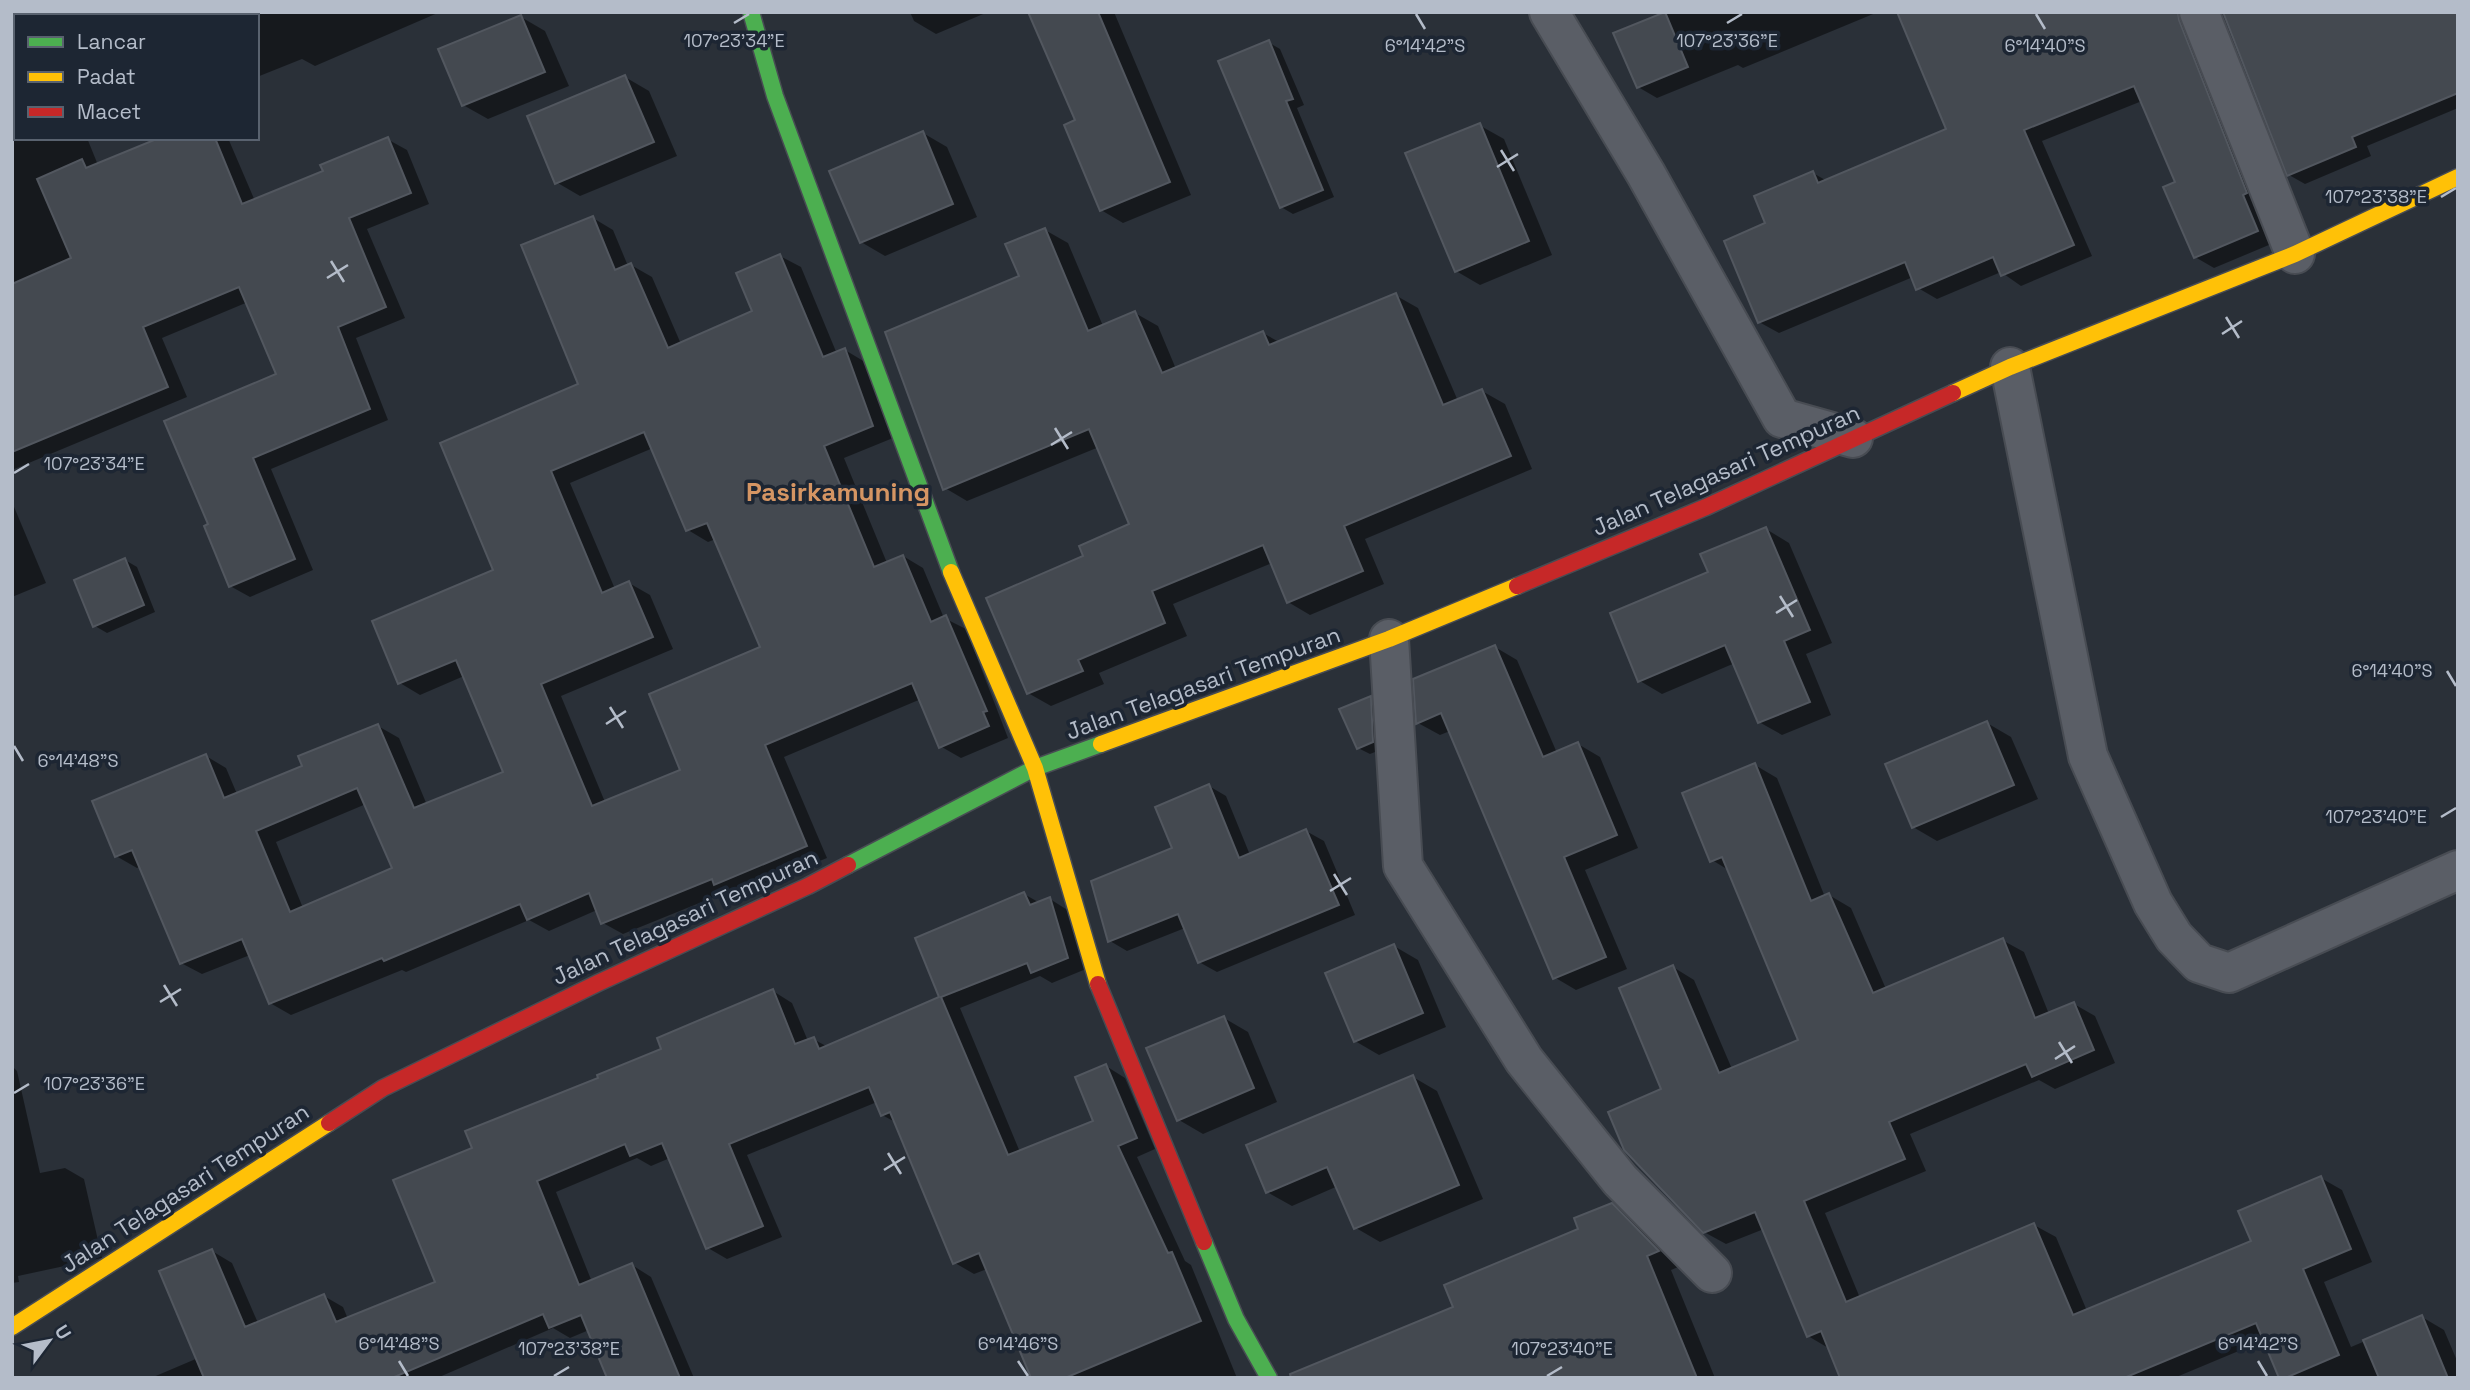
<svg xmlns="http://www.w3.org/2000/svg" width="2470" height="1390" viewBox="0 0 2470 1390" font-family="'Space Grotesk',sans-serif">
<style>
.shadow{fill:#0007;fill-rule:evenodd}
.building{fill:#444950;stroke:#52575f;stroke-width:2;fill-rule:evenodd}
.lines{fill:none;stroke-linecap:round;stroke-linejoin:round}
.street-casing{stroke:#484c53;stroke-width:42}
.fast-casing{stroke:#484c53;stroke-width:19}
.slow-casing{stroke:#484c53;stroke-width:19}
.jam-casing{stroke:#484c53;stroke-width:19}
.street{stroke:#5a5e66;stroke-width:38}
.fast{stroke:#4caf50;stroke-width:16}
.slow{stroke:#ffc107;stroke-width:16}
.jam{stroke:#c62828;stroke-width:16}
.ticks{fill:none;stroke:#b4bcc9;stroke-width:2.5}
.labels{text-anchor:middle;stroke-width:7;stroke-linejoin:round;paint-order:stroke}
.street-label{font-size:23px;fill:#b4bcc9;stroke:#1d2633}
.quarter-label{font-size:26px;font-weight:bold;fill:#d59563;stroke:#1d2633}
.ticks-label{font-size:18px;text-anchor:middle;fill:#b4bcc9;stroke:#1d2633;stroke-width:7;stroke-linejoin:round;paint-order:stroke}
</style>
<rect width="100%" height="100%" fill="#2a3038"/>
<g class="shadow">
<polygon points="12,12 32,12 33,16 16,16 16,138 87,138 98,165 164,138 228,138 255,201 325,172 387,139 407,150 429,204 367,229 405,318 356,338 388,420 271,469 313,570 250,597 230,586 210,525 278,375 248,302 162,338 187,397 12,470"/>
<polygon points="207,12 440,12 315,66 302,59 257,77 257,16 199,16"/>
<polygon points="910,12 988,12 936,34 914,21"/>
<polygon points="1030,12 1114,12 1191,195 1123,223 1101,210 1077,121"/>
<polygon points="1667,12 1878,12 1743,68 1738,65 1657,98 1638,87 1615,33"/>
<polygon points="1899,12 2193,12 2276,242 2214,268 2195,257 2177,183 2142,101 2042,141 2092,256 2021,286 2001,272 1937,299 1918,288 1913,277 1779,333 1759,322 1768,224 1813,173 1827,181 1948,130"/>
<polygon points="2225,12 2458,92 2458,108 2367,146 2371,156 2305,184 2289,175"/>
<polygon points="521,17 545,31 569,86 488,119 463,105"/>
<polygon points="1268,42 1280,49 1304,105 1297,108 1334,197 1293,214 1281,207"/>
<polygon points="625,77 649,91 677,156 580,196 556,182"/>
<polygon points="1479,125 1504,139 1552,255 1480,285 1456,271"/>
<polygon points="923,133 947,147 977,217 885,256 861,242"/>
<path d="M593,218L613,230L628,266L631,265L652,277L681,344L754,312L780,256L801,267L837,354L845,350L865,362L893,438L844,458L887,563L903,556L923,568L944,618L966,629L1008,738L961,758L940,746L921,699L784,757L827,858L736,895L729,891L623,934L603,923L597,910L549,931L529,920L406,972L402,970L291,1015L270,1003L250,955L202,974L181,963L141,866L137,868L116,856L206,756L226,768L237,794L304,767L378,726L399,738L427,805L505,773L464,676L420,695L400,683L495,571L580,385ZM653,448L688,530L708,542L716,539L763,648L682,770L605,802L561,696L673,649L650,595L629,583L615,589L570,483ZM366,804L394,869L303,908L276,842Z"/>
<polygon points="1045,230 1068,243 1103,326 1135,313 1158,326 1176,369 1263,333 1279,342 1395,295 1418,308 1458,401 1482,391 1505,404 1532,469 1365,539 1384,584 1310,615 1288,602 1272,563 1173,604 1187,636 1099,673 1104,684 1051,706 1028,693 1086,557 1131,525 1099,447 967,501 945,488 1021,277"/>
<polygon points="12,502 46,583 12,597"/>
<polygon points="1766,529 1789,543 1832,643 1806,654 1831,715 1782,735 1759,722 1735,663 1662,694 1640,681 1710,573"/>
<polygon points="125,560 137,567 155,612 107,633 95,626"/>
<polygon points="1495,647 1517,660 1557,753 1578,744 1600,757 1638,848 1585,870 1627,969 1576,990 1554,977 1450,731 1440,735 1418,723"/>
<polygon points="1371,698 1382,705 1385,748 1370,754 1358,748"/>
<polygon points="1987,723 2011,737 2038,799 1937,841 1913,827"/>
<polygon points="1755,765 1777,778 1825,897 1829,895 1851,908 1886,989 2002,940 2024,952 2049,1014 2074,1004 2095,1016 2115,1063 2055,1089 2039,1080 1910,1134 1926,1171 1825,1213 1860,1298 2034,1225 2056,1237 2087,1311 2253,1242 2321,1178 2342,1190 2372,1262 2324,1282 2351,1347 2422,1317 2444,1330 2458,1363 2458,1378 2281,1378 2265,1340 2174,1378 1996,1378 1830,1349 1808,1336 1764,1229 1726,1244 1704,1232 1663,1090 1673,967 1694,980 1732,1069 1800,1041 1730,871 1712,860"/>
<polygon points="1209,786 1226,796 1250,855 1306,831 1324,841 1355,915 1217,972 1199,962 1185,928 1127,951 1110,941 1175,849"/>
<polygon points="1024,894 1040,903 1050,899 1069,911 1086,969 1052,983 1040,976 960,1008 1020,1152 1095,1122 1106,1066 1125,1078 1155,1149 1137,1157 1185,1261 1191,1265 1237,1378 1033,1378 987,1269 974,1274 955,1263 897,1123 882,1115 877,1102 747,1155 782,1237 727,1259 708,1248 670,1158 651,1166 637,1158 556,1192 592,1282 632,1265 651,1277 694,1378 609,1378 589,1330 570,1338 553,1328 437,1378 151,1378 198,1358 212,1251 232,1263 258,1323 324,1296 343,1307 348,1319 438,1283 475,1149 600,1079 664,1050 773,991 792,1003 808,1041 813,1039 828,1047 942,998 917,939"/>
<polygon points="1394,946 1418,960 1446,1027 1379,1055 1355,1041"/>
<polygon points="1224,1018 1248,1032 1277,1102 1203,1134 1179,1120"/>
<polygon points="12,1066 17,1071 40,1173 65,1168 84,1179 102,1258 18,1276 19,1282 12,1283"/>
<polygon points="1413,1077 1437,1091 1483,1199 1380,1242 1356,1228 1338,1186 1292,1206 1267,1192"/>
<polygon points="1612,1205 1637,1219 1683,1265 1671,1270 1715,1378 1363,1378 1455,1308 1581,1230"/>
</g>
<g class="building">
<polygon points="1028,12 1098,12 1170,182 1100,211 1064,125 1075,120"/>
<polygon points="1665,12 1688,67 1637,88 1613,33"/>
<polygon points="1897,12 2178,12 2179,20 2247,193 2243,195 2258,231 2194,258 2163,187 2175,182 2134,86 2024,130 2074,245 2001,276 1993,257 1916,290 1905,262 1758,323 1724,241 1765,223 1754,196 1813,171 1818,183 1946,129"/>
<polygon points="2223,12 2458,12 2458,93 2352,137 2356,147 2287,176"/>
<polygon points="521,15 545,72 462,106 438,49"/>
<polygon points="1269,40 1293,99 1286,101 1323,190 1280,208 1218,61"/>
<polygon points="625,75 654,142 555,184 527,116"/>
<polygon points="1480,123 1529,241 1455,272 1405,153"/>
<polygon points="923,131 953,204 860,243 829,171"/>
<polygon points="388,137 411,193 349,218 386,307 338,327 370,409 253,458 295,559 229,587 204,526 208,524 164,421 276,374 239,287 143,327 168,387 12,452 12,284 71,258 37,179 82,159 86,168 159,138 215,138 242,204 323,171 320,165"/>
<path d="M593,216L615,270L631,263L668,348L752,311L736,273L780,254L823,357L845,348L873,426L824,446L874,567L903,555L931,622L946,615L987,711L983,712L989,726L939,748L912,683L765,745L807,846L714,885L712,879L601,924L589,893L527,920L520,904L384,961L382,958L269,1004L242,939L180,964L132,850L115,857L92,801L206,754L224,798L302,766L298,756L378,724L414,808L503,772L456,660L398,684L372,621L493,570L440,443L578,384L521,245ZM644,432L686,531L707,523L760,647L649,694L680,770L592,806L541,684L653,637L629,581L602,593L551,471ZM357,788L392,868L290,912L256,831Z"/>
<polygon points="1045,228 1088,331 1135,311 1162,373 1263,331 1269,345 1396,293 1443,405 1482,389 1511,456 1344,526 1363,571 1287,603 1263,545 1152,591 1165,623 1078,660 1083,671 1027,694 986,598 1083,556 1079,546 1129,524 1089,429 943,490 885,332 1019,276 1005,244"/>
<polygon points="1766,527 1810,630 1784,641 1810,702 1758,723 1725,645 1638,682 1610,613 1708,572 1700,554"/>
<polygon points="125,558 144,605 93,627 74,580"/>
<polygon points="1495,645 1543,757 1578,742 1617,835 1564,857 1606,957 1553,979 1441,713 1416,724 1413,679"/>
<polygon points="1371,696 1373,742 1357,749 1339,709"/>
<polygon points="1987,721 2014,785 1912,828 1885,764"/>
<polygon points="1755,763 1811,901 1829,893 1873,993 2003,938 2035,1018 2074,1002 2094,1050 2032,1077 2026,1064 1889,1122 1905,1159 1804,1201 1846,1302 2034,1223 2073,1315 2251,1241 2238,1211 2321,1176 2351,1249 2303,1269 2339,1355 2285,1378 2279,1378 2256,1323 2124,1378 1840,1378 1821,1331 1807,1337 1755,1212 1703,1233 1624,1150 1608,1112 1661,1089 1619,988 1673,965 1719,1073 1798,1040 1722,857 1710,862 1682,793"/>
<polygon points="1209,784 1239,858 1306,829 1339,905 1198,963 1178,914 1108,942 1091,881 1172,848 1155,807"/>
<polygon points="1024,892 1030,905 1050,897 1068,958 1031,973 1027,963 941,997 1008,1155 1093,1121 1075,1077 1106,1064 1137,1138 1118,1146 1168,1253 1172,1252 1201,1321 1065,1378 1031,1378 979,1253 953,1264 890,1112 881,1116 869,1087 729,1144 763,1226 706,1249 662,1143 630,1156 625,1144 537,1181 579,1285 632,1263 680,1378 607,1378 581,1315 549,1328 543,1314 392,1378 204,1378 159,1271 212,1249 245,1327 324,1294 336,1322 435,1282 393,1180 472,1148 465,1131 598,1078 597,1075 661,1049 657,1038 773,989 795,1044 814,1037 819,1049 939,997 915,938"/>
<polygon points="1394,944 1423,1013 1354,1042 1325,973"/>
<polygon points="1224,1016 1254,1088 1177,1121 1146,1048"/>
<polygon points="1413,1075 1459,1185 1354,1229 1327,1167 1266,1193 1246,1145"/>
<polygon points="1612,1203 1659,1251 1647,1256 1697,1378 1291,1378 1290,1374 1453,1307 1444,1285 1578,1229 1574,1218"/>
<polygon points="2422,1315 2448,1378 2379,1378 2363,1340"/>
</g>
<g class="lines">
<g class="street-casing">
<g id="street">
<polyline points="1549,12 1646,174 1782,418 1853,438"/>
<polyline points="2199,12 2295,254"/>
<polyline points="2010,367 2088,756 2153,903 2174,937 2199,963 2229,973 2458,870"/>
<polyline points="1389,639 1403,866 1524,1060 1620,1180 1712,1273"/>
</g>
</g>
<g class="fast-casing">
<g id="fast">
<polyline points="751,12 775,96 951,572"/>
<polyline points="848,865 1035,768 1101,744"/>
<polyline points="1204,1242 1236,1319 1269,1378"/>
</g>
</g>
<g class="slow-casing">
<g id="slow">
<polyline points="1953,393 2010,367 2295,254 2458,177"/>
<polyline points="951,572 1035,768 1098,984"/>
<polyline points="1101,744 1389,639 1517,586"/>
<polyline points="12,1327 329,1123"/>
</g>
</g>
<g class="jam-casing">
<g id="jam">
<polyline points="1517,586 1706,507 1953,393"/>
<polyline points="1098,984 1204,1242"/>
<polyline points="329,1123 383,1088 598,983 808,886 848,865"/>
</g>
</g>
<use href="#street" class="street"/>
<use href="#fast" class="fast"/>
<use href="#slow" class="slow"/>
<use href="#jam" class="jam"/>
</g>
<path class="ticks" d="M1416,14L1425,29M2036,14L2045,29M734,23L749,14M1727,23L1742,14M1501,150L1514,171M1497,167L1518,154M2441,197L2456,188M331,261L344,282M327,278L348,265M2226,317L2239,338M2222,334L2242,321M1055,428L1068,449M1051,445L1072,432M14,473L29,464M1780,596L1793,617M1776,613L1797,600M2447,671L2456,686M610,707L623,728M606,724L626,711M14,746L23,761M2441,817L2456,808M1334,874L1347,895M1330,891L1351,878M164,985L177,1006M160,1002L181,989M2059,1042L2072,1063M2055,1059L2075,1046M14,1093L29,1084M888,1153L901,1174M884,1170L905,1157M399,1361L408,1376M1018,1361L1028,1376M2258,1361L2267,1376M554,1376L569,1367M1547,1376L1562,1367"/>
<g class="labels">
<g class="street-label">
<text transform="translate(1726 470) rotate(-24)" y="8">Jalan Telagasari Tempuran</text>
<text transform="translate(1203 683) rotate(-20)" y="8">Jalan Telagasari Tempuran</text>
<text transform="translate(685 917) rotate(-25)" y="8">Jalan Telagasari Tempuran</text>
<text transform="translate(185 1188) rotate(-33)" y="8">Jalan Telagasari Tempuran</text>
</g>
<g class="quarter-label">
<text x="838" y="501">Pasirkamuning</text>
</g>
</g>
<g class="ticks-label">
<text x="734" y="47">107°23'34"E</text>
<text x="1727" y="47">107°23'36"E</text>
<text x="1425" y="52">6°14'42"S</text>
<text x="2045" y="52">6°14'40"S</text>
<text x="2376" y="203">107°23'38"E</text>
<text x="94" y="470">107°23'34"E</text>
<text x="2392" y="677">6°14'40"S</text>
<text x="78" y="767">6°14'48"S</text>
<text x="2376" y="823">107°23'40"E</text>
<text x="94" y="1090">107°23'36"E</text>
<text x="399" y="1350">6°14'48"S</text>
<text x="1018" y="1350">6°14'46"S</text>
<text x="2258" y="1350">6°14'42"S</text>
<text x="569" y="1355">107°23'38"E</text>
<text x="1562" y="1355">107°23'40"E</text>
</g>
<rect width="2470" height="1390" fill="none" stroke="#b4bcc9" stroke-width="28"/>
<rect x="14" y="14" width="245" height="126" fill="#1d2633" stroke="#59626f" stroke-width="2"/>
<rect x="28" y="37" width="35" height="10" fill="#4caf50" stroke="#59626f" stroke-width="2"/>
<text x="77" y="49" font-size="21" fill="#b4bcc9">Lancar</text>
<rect x="28" y="72" width="35" height="10" fill="#ffc107" stroke="#59626f" stroke-width="2"/>
<text x="77" y="84" font-size="21" fill="#b4bcc9">Padat</text>
<rect x="28" y="107" width="35" height="10" fill="#c62828" stroke="#59626f" stroke-width="2"/>
<text x="77" y="119" font-size="21" fill="#b4bcc9">Macet</text>
<g transform="translate(49 1341) rotate(58)" stroke="#1d2633" stroke-width="5" paint-order="stroke">
<path d="M0-5L12 26L0 18L-12 26Z" fill="#b4bcc9"/>
<text y="-10" font-size="19" font-weight="bold" text-anchor="middle" fill="#b4bcc9">U</text>
</g>
</svg>
